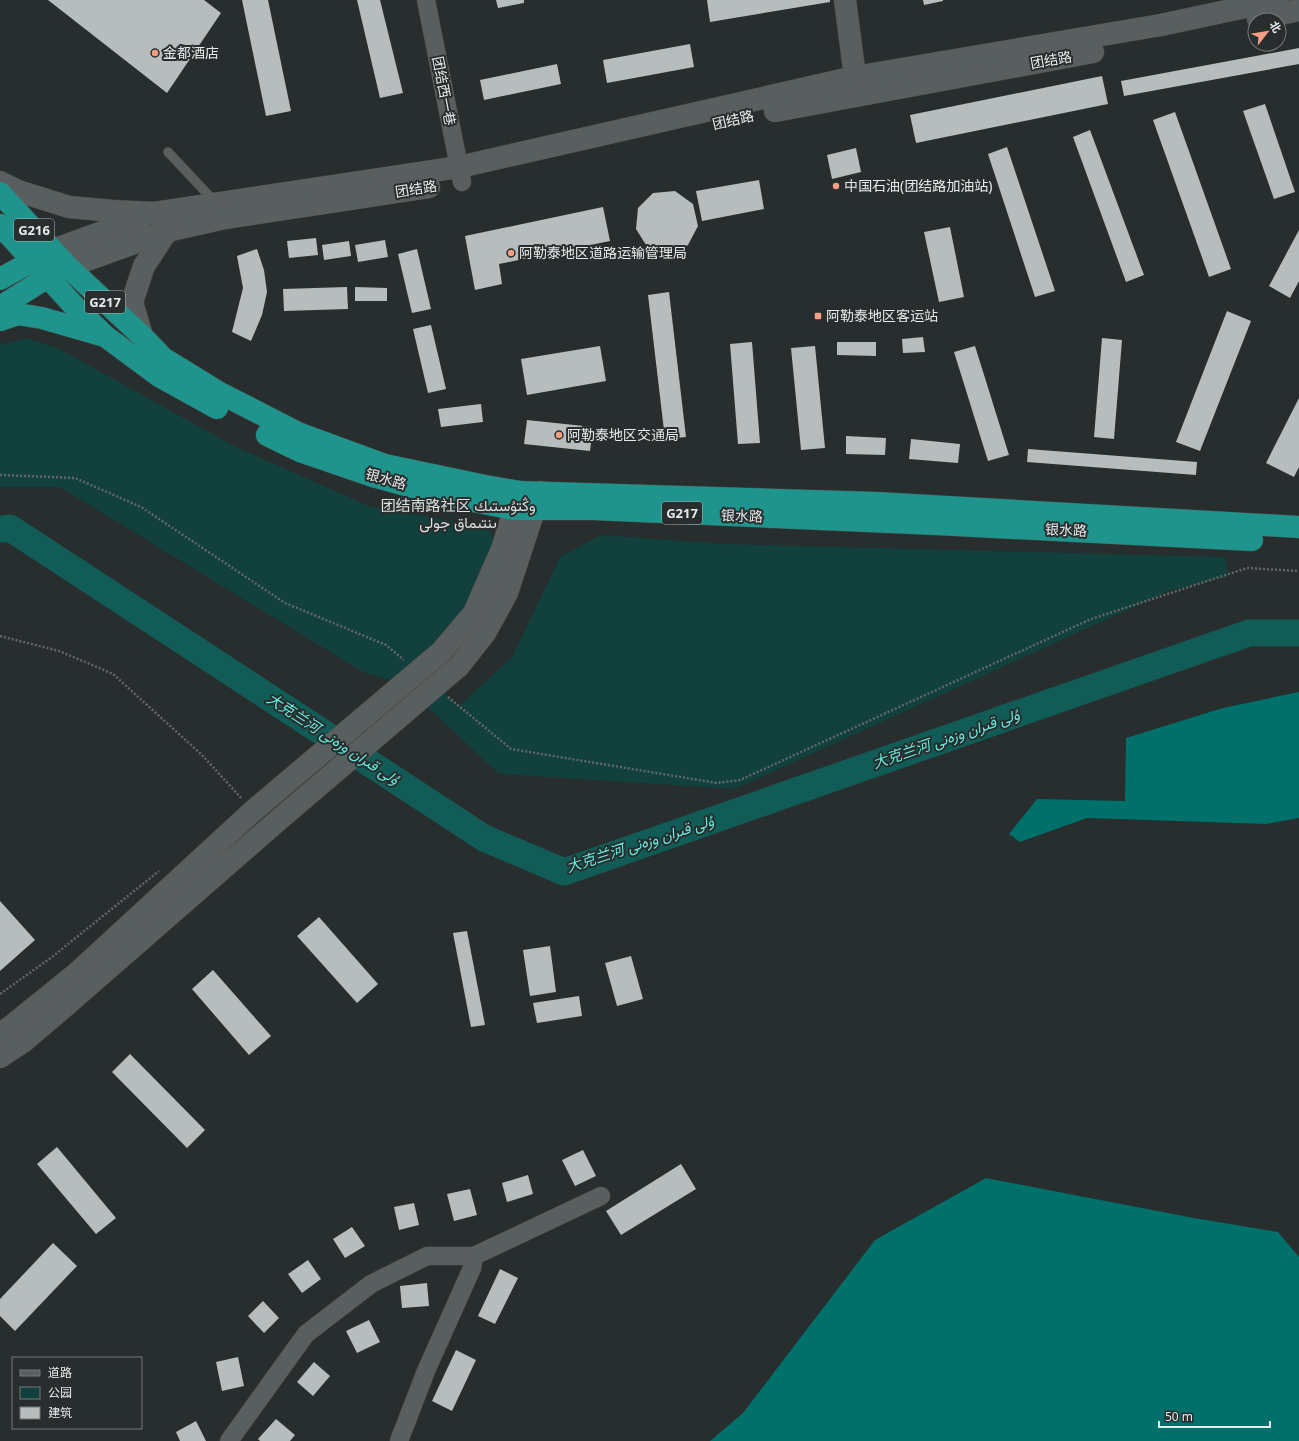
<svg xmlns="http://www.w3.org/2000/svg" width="1299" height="1441" viewBox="0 0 1299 1441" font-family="'Noto Sans',Vazirmatn,'Noto Sans SC',sans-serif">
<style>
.green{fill:#11403d}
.forest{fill:#00706a}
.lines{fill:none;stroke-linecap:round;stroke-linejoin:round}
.river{stroke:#125c57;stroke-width:27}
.building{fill:#b7bdbc}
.lane-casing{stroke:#444948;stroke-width:10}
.street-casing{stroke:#444948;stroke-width:19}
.secondary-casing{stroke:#444948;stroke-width:23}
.highway-casing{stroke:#444948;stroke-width:23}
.path{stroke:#636767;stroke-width:2.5;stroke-dasharray:2 2;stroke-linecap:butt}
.lane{stroke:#595e5e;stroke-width:9}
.street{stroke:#595e5e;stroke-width:18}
.secondary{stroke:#595e5e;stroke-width:22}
.highway{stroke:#1e948c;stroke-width:22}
.secondary-bridge-casing{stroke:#444948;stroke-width:23;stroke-linecap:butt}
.secondary-bridge{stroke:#595e5e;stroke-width:22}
.poi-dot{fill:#f39f84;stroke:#282d2d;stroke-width:1.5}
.labels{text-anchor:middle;stroke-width:4;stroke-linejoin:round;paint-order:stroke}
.shield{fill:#282d2d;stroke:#aeb1b1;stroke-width:1}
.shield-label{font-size:13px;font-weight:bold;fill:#e7eaea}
.poi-label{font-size:14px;fill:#e7eaea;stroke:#282d2d;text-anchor:start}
.street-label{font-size:14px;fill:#e7eaea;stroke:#282d2d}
.neighbourhood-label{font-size:15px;fill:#dae0df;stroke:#282d2d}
.water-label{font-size:15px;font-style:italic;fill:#66e9df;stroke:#282d2d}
</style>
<rect width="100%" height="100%" fill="#282d2d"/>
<polygon class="green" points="26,338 58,348 234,446 369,506 453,521 490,531 495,544 464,612 414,666 459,706 512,657 560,557 601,535 722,544 1225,557 1228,576 1169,591 735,789 499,774 403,684 363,672 60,487 0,487 0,345"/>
<g class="forest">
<polygon points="1299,692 1299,818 1266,824 1087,818 1020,842 1009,834 1037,799 1125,801 1126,738 1223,708"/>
<polygon points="986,1178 1194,1218 1278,1232 1299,1257 1299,1441 710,1441 743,1413 875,1240"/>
</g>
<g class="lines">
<polyline class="river" points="0,529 10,528 484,838 564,872 1249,633 1299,633"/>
</g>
<g class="building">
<polygon points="48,0 204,0 221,13 167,93"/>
<polygon points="242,0 268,0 291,111 266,116"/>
<polygon points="357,0 380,0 403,93 380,98"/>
<polygon points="496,0 524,0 524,3 498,8"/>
<polygon points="707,0 830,0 830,2 710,22"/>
<polygon points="923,0 943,0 943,1 924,5"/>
<polygon points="690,44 694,67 607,83 603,60"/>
<polygon points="1299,48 1299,64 1124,96 1121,81"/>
<polygon points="557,64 561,84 484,100 480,80"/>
<polygon points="1102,76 1108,104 916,143 910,115"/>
<polygon points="1265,104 1295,192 1274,199 1243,111"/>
<polygon points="1175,112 1231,269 1209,277 1153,120"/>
<polygon points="1090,130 1144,275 1126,282 1073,137"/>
<polygon points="1007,147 1055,291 1035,297 988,154"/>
<polygon points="856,148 861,172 832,179 827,155"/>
<polygon points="759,180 764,209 702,221 696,191"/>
<polygon points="675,191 693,204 698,226 688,245 669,254 648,248 636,229 638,208 653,193"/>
<polygon points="603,207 610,241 499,264 502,284 475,290 465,236"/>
<polygon points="950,227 964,297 939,302 924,232"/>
<polygon points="1299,230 1299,281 1290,298 1269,286"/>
<polygon points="316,238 318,255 289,258 287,241"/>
<polygon points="385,240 388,257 358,262 355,245"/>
<polygon points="349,241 351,256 324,260 322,245"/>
<polygon points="257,249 264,270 267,292 262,315 251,341 232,332 243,288 237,256"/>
<polygon points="417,249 431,309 412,313 398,254"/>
<polygon points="347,287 348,309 284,311 283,289"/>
<polygon points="355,287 387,288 387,301 355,301"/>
<polygon points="669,292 686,437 665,439 648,295"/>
<polygon points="1227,311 1251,321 1200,451 1176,442"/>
<polygon points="431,325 446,389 428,393 413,329"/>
<polygon points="923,337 925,352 903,353 902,339"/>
<polygon points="1102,338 1122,340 1114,439 1094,437"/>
<polygon points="752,342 760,443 738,444 730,344"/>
<polygon points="837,342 876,342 876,356 837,355"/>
<polygon points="600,346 606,381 527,395 521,359"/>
<polygon points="815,346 825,448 801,450 791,348"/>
<polygon points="975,346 1009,455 988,461 954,352"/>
<polygon points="1299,398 1299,467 1294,477 1266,463"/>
<polygon points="481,404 483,422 441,427 438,409"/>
<polygon points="527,420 593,427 590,451 524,444"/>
<polygon points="846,436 886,438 885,455 846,454"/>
<polygon points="911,439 960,444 958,463 909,459"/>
<polygon points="1028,449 1197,462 1196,475 1027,462"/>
<polygon points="0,901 35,940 0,971"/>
<polygon points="319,917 378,984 357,1003 297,936"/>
<polygon points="467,931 485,1025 471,1027 453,933"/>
<polygon points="550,946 556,992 530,996 523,950"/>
<polygon points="631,956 643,999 617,1006 605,963"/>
<polygon points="213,970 271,1036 249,1055 192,989"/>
<polygon points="579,996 582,1016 537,1023 533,1003"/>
<polygon points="130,1054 205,1130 187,1148 112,1072"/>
<polygon points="57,1147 116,1218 96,1234 37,1164"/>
<polygon points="583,1150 596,1176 575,1186 562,1160"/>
<polygon points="681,1164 696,1189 621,1235 606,1211"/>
<polygon points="528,1175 533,1194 507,1202 502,1183"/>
<polygon points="470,1189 477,1215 454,1221 447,1194"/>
<polygon points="414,1203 419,1225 399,1230 394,1207"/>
<polygon points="352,1227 365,1246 345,1258 333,1239"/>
<polygon points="53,1243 77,1266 15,1331 0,1316 0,1299"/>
<polygon points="308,1260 321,1279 302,1293 288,1274"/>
<polygon points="500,1269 518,1278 495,1324 478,1316"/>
<polygon points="427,1283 429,1306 402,1308 400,1286"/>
<polygon points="263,1301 279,1318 264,1333 248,1316"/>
<polygon points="369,1320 380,1342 357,1353 346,1331"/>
<polygon points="456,1350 476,1360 452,1411 432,1401"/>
<polygon points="238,1357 244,1386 222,1391 216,1362"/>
<polygon points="314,1362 330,1376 313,1396 297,1382"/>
<polygon points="276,1419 295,1435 290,1441 260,1441 258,1439"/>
<polygon points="196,1421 206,1441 180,1441 176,1432"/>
</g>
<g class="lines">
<g class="lane-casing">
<polyline id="lane" points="168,152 215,202"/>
</g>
<g class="street-casing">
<g id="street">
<polyline points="426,0 462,182"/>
<polyline points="229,1441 306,1334 371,1284 427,1256 474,1256"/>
<polyline points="399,1441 426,1371 472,1268 474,1256 601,1196"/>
</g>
</g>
<g class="secondary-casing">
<g id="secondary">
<polyline points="845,0 855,77 858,91"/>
<polyline points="1258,19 1299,10"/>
<polyline points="775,111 1093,52"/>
<polyline points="0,182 18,191 69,207 113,211 154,213 459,167 855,77 1161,25 1278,0"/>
<polyline points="53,250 143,217"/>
<polyline points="68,267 167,231 225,218 429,187"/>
<polyline points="142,336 132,302 144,266 167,231"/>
<polyline points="441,652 474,613 502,549 520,492"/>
<polyline points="459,666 485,633 507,593 540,492"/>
<polyline points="0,1034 9,1028 77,973 253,811"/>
<polyline points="0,1057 24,1041 64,1007 275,823"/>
</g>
</g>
<g class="highway-casing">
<g id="highway">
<polyline points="0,193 68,267 142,336 163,358 220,393 298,433 385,465 485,486 520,492 877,503 1299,527"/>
<polyline points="0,225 76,308 105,336 159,376 217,408"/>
<polyline points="0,279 45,254"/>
<polyline points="0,307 48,277 61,271"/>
<polyline points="0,320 18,314 42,318 101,335"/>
<polyline points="267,435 300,451 376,477 438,494 514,509 593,509 936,524 1252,540"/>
</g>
</g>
<g class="path">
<polyline points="0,475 75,478 141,507 285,603 386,645 404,660"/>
<polyline points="0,636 59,651 113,674 202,755 242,799"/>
<polyline points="448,697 511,749 717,783 740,780 1091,619 1247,568 1299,571"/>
<polyline points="0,994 52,957 159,871"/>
</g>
<use href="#lane" class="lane"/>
<use href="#street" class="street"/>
<use href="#secondary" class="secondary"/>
<use href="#highway" class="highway"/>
<g class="secondary-bridge-casing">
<g id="secondary-bridge">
<polyline points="253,811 441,652"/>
<polyline points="275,823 459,666"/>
</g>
</g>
<use href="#secondary-bridge" class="secondary-bridge"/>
</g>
<g class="poi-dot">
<circle cx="155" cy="53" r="4"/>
<circle cx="836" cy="186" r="4"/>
<circle cx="511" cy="253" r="4"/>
<rect x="814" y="312" width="8" height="8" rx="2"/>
<circle cx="559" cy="435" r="4"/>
</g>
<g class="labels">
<g class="shield">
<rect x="14" y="219" width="40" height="22" rx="3"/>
<rect x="85" y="291" width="40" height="22" rx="3"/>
<rect x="662" y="502" width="40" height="22" rx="3"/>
</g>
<g class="shield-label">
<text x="34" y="235">G216</text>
<text x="105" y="307">G217</text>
<text x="682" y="518">G217</text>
</g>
<g class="poi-label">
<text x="163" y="58">金都酒店</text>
<text x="844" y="191">中国石油(团结路加油站)</text>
<text x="519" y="258">阿勒泰地区道路运输管理局</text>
<text x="826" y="321">阿勒泰地区客运站</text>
<text x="567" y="440">阿勒泰地区交通局</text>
</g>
<g class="street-label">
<text transform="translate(1051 60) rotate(-10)" y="5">团结路</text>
<text transform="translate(444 91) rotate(79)" y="5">团结西一巷</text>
<text transform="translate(733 120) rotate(-13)" y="5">团结路</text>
<text transform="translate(416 189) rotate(-9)" y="5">团结路</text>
<text transform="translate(386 479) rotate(16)" y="5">银水路</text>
<text transform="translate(742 516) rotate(2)" y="5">银水路</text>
<text transform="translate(1066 530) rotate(3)" y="5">银水路</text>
</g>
<g class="neighbourhood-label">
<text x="458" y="511">团结南路社区 وڭتۇستىك<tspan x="458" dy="17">ىنتىماق جولى</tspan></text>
</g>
<g class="water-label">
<text transform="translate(333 739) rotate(33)" y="5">大克兰河 ۇلى قىران وزەنى</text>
<text transform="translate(946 739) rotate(-19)" y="5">大克兰河 ۇلى قىران وزەنى</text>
<text transform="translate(640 844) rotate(-18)" y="5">大克兰河 ۇلى قىران وزەنى</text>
</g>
</g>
<rect x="12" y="1357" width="130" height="72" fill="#282d2d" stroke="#747979"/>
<rect x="20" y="1370" width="20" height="6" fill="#595e5e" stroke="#747979"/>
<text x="48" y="1377" font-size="12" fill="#e7eaea">道路</text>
<rect x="20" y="1387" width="20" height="12" fill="#11403d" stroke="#747979"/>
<text x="48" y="1397" font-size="12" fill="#e7eaea">公园</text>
<rect x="20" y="1407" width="20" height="12" fill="#b7bdbc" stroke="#747979"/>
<text x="48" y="1417" font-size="12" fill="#e7eaea">建筑</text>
<g transform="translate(1267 32) rotate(59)"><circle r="19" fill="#282d2d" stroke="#747979"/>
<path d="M0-3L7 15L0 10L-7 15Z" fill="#f39f84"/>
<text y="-6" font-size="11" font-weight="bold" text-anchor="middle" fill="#e7eaea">北</text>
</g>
<path d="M1159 1421v6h111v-6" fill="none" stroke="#e7eaea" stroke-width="2"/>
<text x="1165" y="1421" font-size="12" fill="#e7eaea" stroke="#282d2d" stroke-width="3" paint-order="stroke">50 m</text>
</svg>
